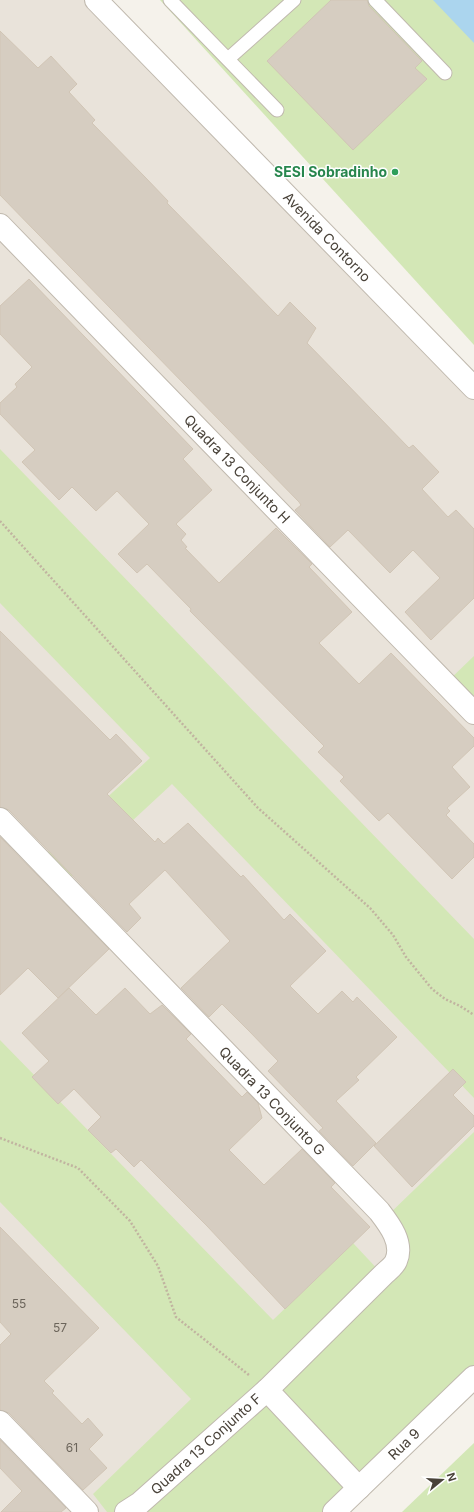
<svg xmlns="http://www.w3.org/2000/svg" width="474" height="1512" viewBox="0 0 474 1512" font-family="Inter,sans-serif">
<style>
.residential{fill:#e9e3da}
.green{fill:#d3e7b6}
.water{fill:#abd5ee}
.building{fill:#d6cdc1;stroke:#d1c5b5}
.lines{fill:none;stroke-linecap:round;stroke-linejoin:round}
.service-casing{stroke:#c0b9ae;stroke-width:15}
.minor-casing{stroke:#c0b9ae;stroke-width:24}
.tertiary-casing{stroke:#c0b9ae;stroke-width:24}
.path{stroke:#c1b4a0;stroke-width:2.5;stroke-dasharray:2 2;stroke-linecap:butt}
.service{stroke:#fff;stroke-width:13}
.minor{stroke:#fff;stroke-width:22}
.tertiary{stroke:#fff;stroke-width:22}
.leisure-dot{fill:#2e9e5b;stroke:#fff;stroke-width:1.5}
.labels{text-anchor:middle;stroke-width:3;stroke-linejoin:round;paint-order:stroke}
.number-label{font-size:12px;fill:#6c655b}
.leisure-label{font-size:14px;font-weight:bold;fill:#27864d;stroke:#fff;text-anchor:end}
.street-label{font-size:14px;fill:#494239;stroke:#fff}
</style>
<rect width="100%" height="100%" fill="#f5f2eb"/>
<polygon class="residential" points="0,0 96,0 474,388 474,1377 334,1512 0,1512"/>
<g class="green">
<polygon points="160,0 474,0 474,345"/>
<polygon points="0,449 474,939 474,1098 172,784 63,885 39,860 150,758 0,603"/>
<polygon points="474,656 474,713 445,684"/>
<polygon points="0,1040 273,1320 353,1243 383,1275 396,1261 385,1218 474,1132 474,1377 334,1512 107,1512 93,1494 191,1399 0,1202"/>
<polygon points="474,1443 474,1512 402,1512"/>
</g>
<polygon class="water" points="433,0 474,0 474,43"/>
<g class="building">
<polygon points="331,0 367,0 369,6 422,61 415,68 427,79 353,150 267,61"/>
<polygon points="0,31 38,68 51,56 77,84 69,92 95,120 92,123 145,177 168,201 167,203 278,316 290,302 316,328 307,343 409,448 413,445 439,472 422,489 448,517 456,510 474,529 474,598 431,640 405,612 440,578 413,550 390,573 348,530 330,547 295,510 301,505 299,502 0,195"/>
<polygon points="29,279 193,449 183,459 212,490 176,524 186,534 181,540 187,547 185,548 219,583 276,528 312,564 309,567 352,612 319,643 359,684 391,653 474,738 474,746 452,767 470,787 447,808 450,811 446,815 474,844 474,857 452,879 388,813 379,821 340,781 344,777 318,752 324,746 190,611 191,609 147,564 137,573 118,554 149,524 117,491 96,511 72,487 59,500 22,462 35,450 0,414 0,403 17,387 15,384 32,367 0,334 0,306"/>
<polygon points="0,631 110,740 116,734 142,761 107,794 155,842 158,838 164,844 188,823 241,877 243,875 284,920 290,914 326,951 290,986 318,1014 342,991 353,1002 357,997 397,1037 356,1077 359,1080 336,1101 376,1143 353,1166 319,1131 323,1128 268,1071 278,1061 249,1031 222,1004 209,1017 181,988 230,941 165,870 129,904 141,918 127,932 9,810 0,807"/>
<polygon points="0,837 109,949 58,998 28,968 0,995"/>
<polygon points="69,988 96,1015 125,988 150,1014 162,1005 191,1034 186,1039 242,1097 247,1092 258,1103 262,1118 229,1150 264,1185 302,1149 335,1183 331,1187 370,1227 285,1309 207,1226 141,1160 134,1167 116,1149 111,1153 88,1130 101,1117 74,1089 58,1104 32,1077 49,1061 22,1033"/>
<polygon points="453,1069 466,1082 453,1095 474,1116 474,1126 412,1187 374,1146"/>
<polygon points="0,1227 99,1328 44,1381 54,1391 52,1393 82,1424 88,1418 103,1435 89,1449 107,1468 83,1490 9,1413 0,1410 0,1345 11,1334 0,1322"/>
<polygon points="0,1440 66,1508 61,1512 1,1512 22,1491 0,1468"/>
</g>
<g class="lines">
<g class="service-casing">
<g id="service">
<polyline points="170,0 277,110"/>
<polyline points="375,0 445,73"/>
<polyline points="228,59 294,0"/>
</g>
</g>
<g class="minor-casing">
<g id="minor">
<polyline points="0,225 474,713"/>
<path d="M0,819L379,1211C389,1224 404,1243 396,1261C394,1266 387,1271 383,1275L267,1390L140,1503L126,1512"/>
<polyline points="267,1390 359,1488"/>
<polyline points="0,1422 87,1512"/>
</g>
</g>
<g class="tertiary-casing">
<g id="tertiary">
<polyline points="96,0 474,388"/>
<polyline points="334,1512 474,1377"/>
</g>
</g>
<g class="path">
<polyline points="0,521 258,808 370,908 393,935 406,957 432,989 445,999 460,1006 474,1015"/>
<polyline points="0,1138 78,1168 130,1221 158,1266 176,1317 249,1375"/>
</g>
<use href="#service" class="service"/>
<use href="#minor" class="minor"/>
<use href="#tertiary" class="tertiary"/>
</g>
<circle class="leisure-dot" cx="395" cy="172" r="4"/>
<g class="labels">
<g class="number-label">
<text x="19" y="1308">55</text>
<text x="60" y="1332">57</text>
<text x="72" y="1452">61</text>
</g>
<g class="leisure-label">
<text x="387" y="177">SESI Sobradinho</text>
</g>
<g class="street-label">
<text transform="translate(327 237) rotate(46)" y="5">Avenida Contorno</text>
<text transform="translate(237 469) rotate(46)" y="5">Quadra 13 Conjunto H</text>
<text transform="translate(272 1101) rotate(46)" y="5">Quadra 13 Conjunto G</text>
<text transform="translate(206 1444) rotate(-42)" y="5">Quadra 13 Conjunto F</text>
<text transform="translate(404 1444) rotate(-44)" y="5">Rua 9</text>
</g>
</g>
<g transform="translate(442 1480) rotate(72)" stroke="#ffffff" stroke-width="3" paint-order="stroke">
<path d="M0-3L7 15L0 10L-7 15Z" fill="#494239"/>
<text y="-6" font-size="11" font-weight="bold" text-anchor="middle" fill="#494239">N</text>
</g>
</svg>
